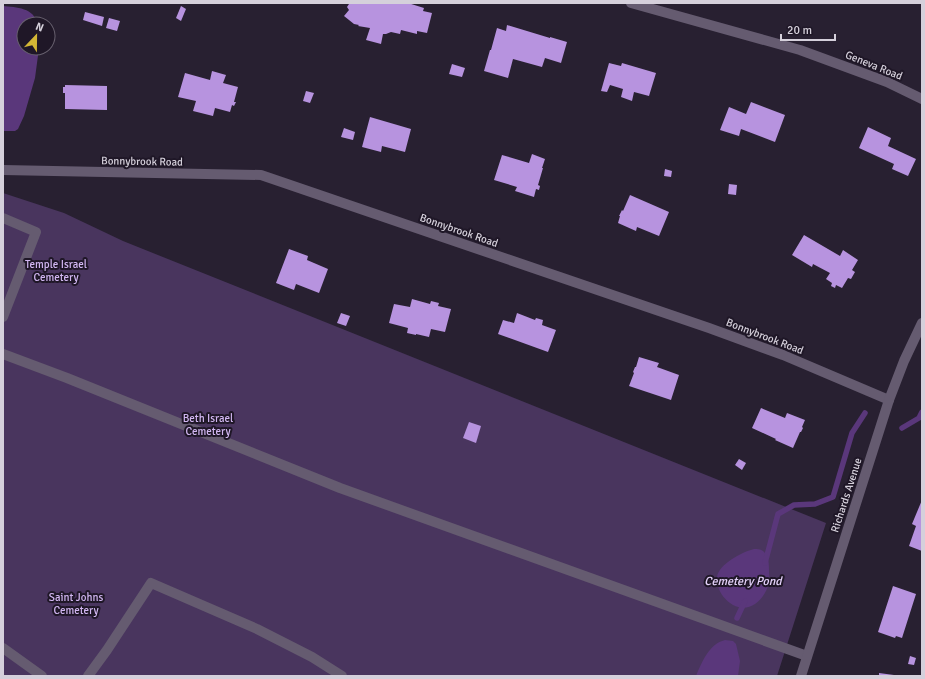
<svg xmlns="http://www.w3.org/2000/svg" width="925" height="679" viewBox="0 0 925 679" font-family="Signika,sans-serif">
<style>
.green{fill:#49355e}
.water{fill:#5a377b}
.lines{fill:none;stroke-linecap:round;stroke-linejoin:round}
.stream{stroke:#5a377b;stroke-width:5.5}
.building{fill:#b793df}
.lane{stroke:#655b70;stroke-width:10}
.street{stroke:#655b70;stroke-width:10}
.secondary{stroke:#655b70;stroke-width:10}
.labels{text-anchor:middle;stroke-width:4;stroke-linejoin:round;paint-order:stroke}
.street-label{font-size:11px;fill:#d5d0db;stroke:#1f1727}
.park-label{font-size:11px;fill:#d2b7f2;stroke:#1f1727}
.water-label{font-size:12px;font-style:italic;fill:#e5d3fb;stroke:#1f1727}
</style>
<rect width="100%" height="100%" fill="#282031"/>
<polygon class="green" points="3,193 64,213 123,241 826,523 777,676 3,676"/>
<g class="water">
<path d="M3,6C16,7 35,8 37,24H24V48H39L35,78L24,116L18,129L15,131H3Z"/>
<path d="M754,549C757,549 760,549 763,551C769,556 769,564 769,571C769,575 770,579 769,583C765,599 750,614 733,605C726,601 720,594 718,586C717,583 716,581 717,577C719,564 742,552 754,549Z"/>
<path d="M725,640L733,641L736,644L740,661L738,676H696C702,662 709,644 725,640Z"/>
</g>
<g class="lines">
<g class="stream">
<polyline points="902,428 919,418 922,412"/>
<polyline points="765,563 778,514 794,505 815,504 833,497 852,433 865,413"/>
<polyline points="737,618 745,601"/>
</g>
</g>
<g class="building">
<polygon points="348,3 408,3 424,8 423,11 432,13 427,33 417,31 417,34 401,30 400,34 391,32 386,34 383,34 381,44 366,40 370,28 358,26 359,25 354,24 344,16 349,10 347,7 349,4"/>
<polygon points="181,6 186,9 181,21 176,18"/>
<polygon points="85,12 104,17 102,26 83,20"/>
<polygon points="109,18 120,21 117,31 106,28"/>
<polygon points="507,25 550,38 550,37 567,42 561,63 545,58 542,67 513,59 508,78 484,71 490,50 491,50 497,28 506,31"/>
<polygon points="609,63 621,66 622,63 656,73 649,96 634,92 632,101 621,97 623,89 610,85 607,92 601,91"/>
<polygon points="452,64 465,68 462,77 449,74"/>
<polygon points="212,71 226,75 223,83 238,87 234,102 236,102 234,106 232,105 230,112 215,108 213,116 193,111 196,101 178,97 185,73 210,80"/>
<polygon points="65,85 107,86 107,110 65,109 65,93 63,93 63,87 65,87"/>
<polygon points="306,91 314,93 310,103 303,101"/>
<polygon points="751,102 785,115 775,142 741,129 739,136 720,130 729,107 746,114"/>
<polygon points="370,117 411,129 405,152 382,146 381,152 362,147"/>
<polygon points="868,127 891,138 888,146 916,159 908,176 892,169 894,164 859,148"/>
<polygon points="344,128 355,132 353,140 341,137"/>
<polygon points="532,154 545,159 542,168 543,168 538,185 540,186 539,190 536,189 534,197 515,191 517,187 494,180 502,155 529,163"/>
<polygon points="665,169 672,171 671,177 664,176"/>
<polygon points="729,184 737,185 736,195 728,194"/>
<polygon points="630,195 669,212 659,236 637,227 636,231 618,223 620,216 619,216 622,210 623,211"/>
<polygon points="804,235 840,256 843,250 858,260 852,270 855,272 851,279 848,278 842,288 836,285 835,288 831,286 832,283 826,279 830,273 813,264 812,267 792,255"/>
<polygon points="289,249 308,256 307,260 328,269 319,293 296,284 294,290 276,283"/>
<polygon points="412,299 430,304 431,301 439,303 438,306 451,309 445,332 431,329 429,337 416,334 416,335 407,333 408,328 389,323 394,304 410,307"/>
<polygon points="341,313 350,316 346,326 337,323"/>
<polygon points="517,313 535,320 536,318 543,320 542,325 556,330 548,352 498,334 503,320 514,323"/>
<polygon points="639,357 659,363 657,367 679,375 671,400 629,386 634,373 633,372 635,367 636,367"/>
<polygon points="761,408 785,418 787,413 805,420 802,427 803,428 801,432 800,432 793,448 775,440 776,439 752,428"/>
<polygon points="469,422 481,426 476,443 463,438"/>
<polygon points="739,459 746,463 742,470 735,465"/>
<polygon points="922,500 922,551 909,546 916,526 912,524"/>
<polygon points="893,586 916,594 902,638 896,636 895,638 878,632"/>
<polygon points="910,656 916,658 914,665 908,664"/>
<polygon points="879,673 894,675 894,676 879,676"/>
</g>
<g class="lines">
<g class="lane">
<polyline points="3,218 36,232 3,317"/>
<polyline points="3,354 67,378 340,488 807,656"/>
<polyline points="3,648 42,676"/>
<polyline points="88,676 107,650 151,583 257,629 312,657 342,676"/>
</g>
<g class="street">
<polyline points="631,3 800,50 887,82 922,99"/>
<polyline points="3,170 261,175 709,328 783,355 889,400"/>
</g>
<polyline class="secondary" points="801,676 889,400 904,361 922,323"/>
</g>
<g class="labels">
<g class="street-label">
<text transform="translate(874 65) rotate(22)" y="4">Geneva Road</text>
<text transform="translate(142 161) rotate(1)" y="4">Bonnybrook Road</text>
<text transform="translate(459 230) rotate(19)" y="4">Bonnybrook Road</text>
<text transform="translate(765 336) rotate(21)" y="4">Bonnybrook Road</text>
<text transform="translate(846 495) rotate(-72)" y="4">Richards Avenue</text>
</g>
<g class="park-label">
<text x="56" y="268">Temple Israel<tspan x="56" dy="13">Cemetery</tspan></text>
<text x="208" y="422">Beth Israel<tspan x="208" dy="13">Cemetery</tspan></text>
<text x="76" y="601">Saint Johns<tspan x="76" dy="13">Cemetery</tspan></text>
</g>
<g class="water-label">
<text x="743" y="585">Cemetery Pond</text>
</g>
</g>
<rect width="925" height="679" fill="none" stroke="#d5d0db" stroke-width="8"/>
<g transform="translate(36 36) rotate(22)"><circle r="19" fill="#1f1727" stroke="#68616f"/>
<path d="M0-3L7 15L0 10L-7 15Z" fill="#d3b635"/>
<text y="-6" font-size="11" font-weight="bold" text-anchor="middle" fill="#d5d0db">N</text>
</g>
<path d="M781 34v6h54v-6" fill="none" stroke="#d5d0db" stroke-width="2"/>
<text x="787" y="34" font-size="12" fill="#d5d0db" stroke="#1f1727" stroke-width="3" paint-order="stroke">20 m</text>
</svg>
